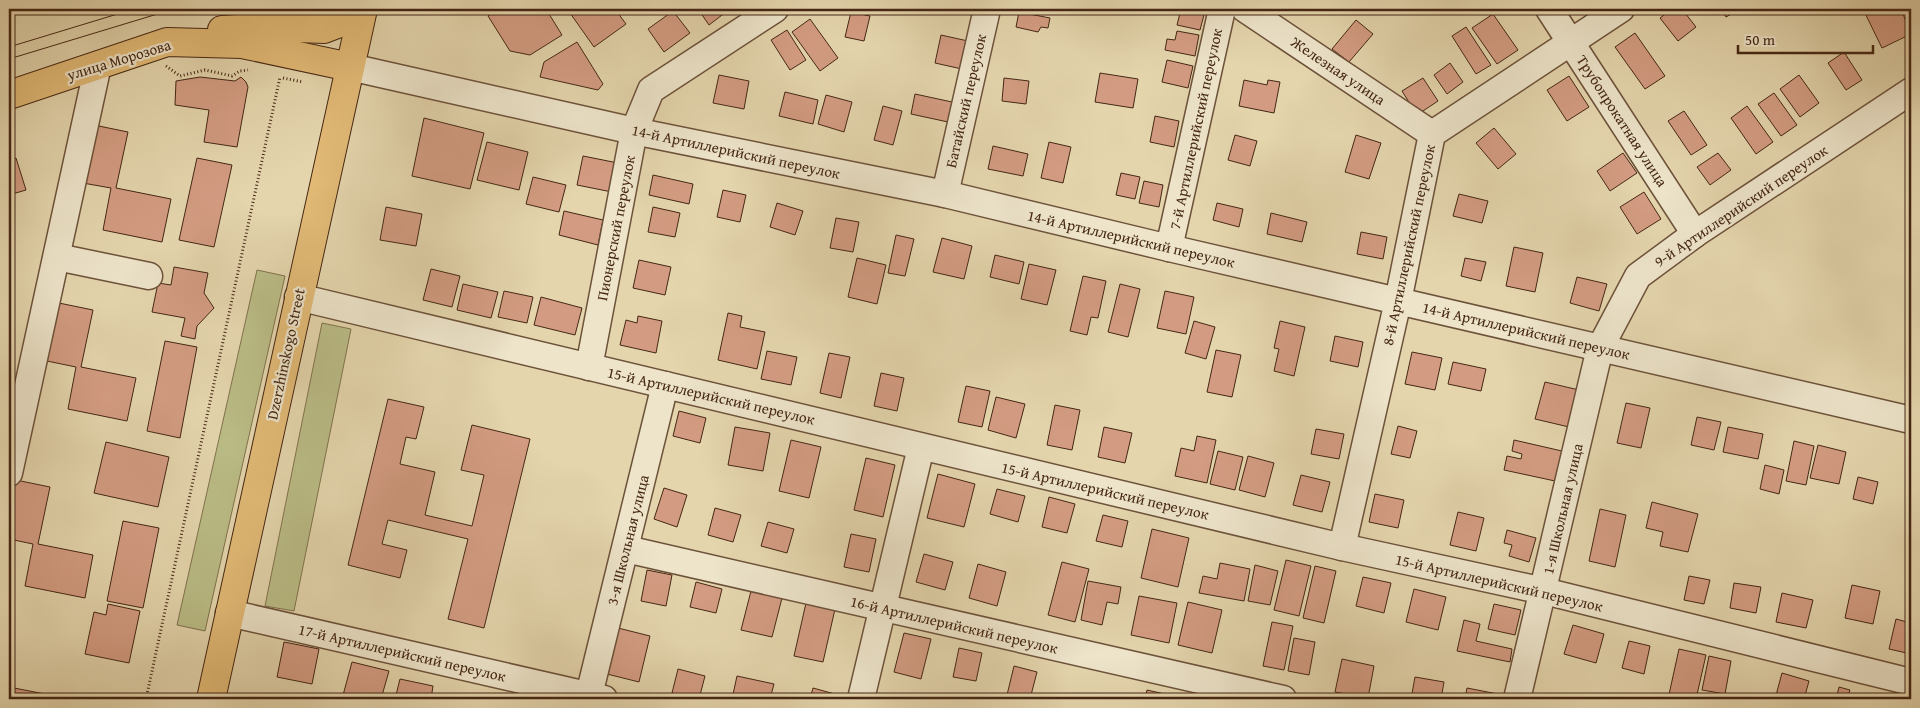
<svg xmlns="http://www.w3.org/2000/svg" width="1920" height="708" viewBox="0 0 1920 708" font-family="'Gentium Book Plus',serif">
<style>
.green{fill:#babc86;stroke:#80724d}
.building{fill:#d39c82;stroke:#452714}
.lines{fill:none;stroke-linecap:round;stroke-linejoin:round}
.minor-casing{stroke:#6d523a;stroke-width:29}
.major-casing{stroke:#452714;stroke-width:30}
.path{stroke:#452714;stroke-width:3;stroke-dasharray:1 2.5;stroke-linecap:butt}
.minor{stroke:#ede4ca;stroke-width:26}
.major{stroke:#e2ba76;stroke-width:28}
.tram{stroke:#452714;stroke-width:1}
.labels{text-anchor:middle;stroke-width:4.5;stroke-linejoin:round;paint-order:stroke}
.street-label{font-size:15px;fill:#452714;stroke:#ede4ca}
</style>
<rect width="100%" height="100%" fill="#e4d5ad"/>
<filter id="stains"><feTurbulence type="fractalNoise" baseFrequency=".004" numOctaves="4"/><feColorMatrix values="0 0 0 0 .2 0 0 0 0 .09 0 0 0 0 .02 0 0 0 .5 -.17"/></filter>
<radialGradient id="worn" r=".72"><stop offset=".6" stop-color="#630" stop-opacity="0"/><stop offset="1" stop-color="#630" stop-opacity=".3"/></radialGradient>
<g class="green">
<polygon points="257,270 285,276 205,631 177,625"/>
<polygon points="322,323 351,329 294,611 265,606"/>
</g>
<g class="building">
<polygon points="499,9 546,9 562,35 530,55 510,51 488,16"/>
<polygon points="577,9 615,9 626,24 594,47 570,13"/>
<polygon points="698,9 724,9 726,12 709,25"/>
<polygon points="1181,9 1205,11 1200,30 1177,25"/>
<polygon points="1349,9 1362,9 1353,15"/>
<polygon points="1672,9 1682,9 1696,27 1678,41 1660,18"/>
<polygon points="1720,9 1740,9 1726,17"/>
<polygon points="1863,9 1901,9 1911,34 1882,48"/>
<polygon points="673,11 690,33 664,52 648,29"/>
<polygon points="851,12 870,16 864,41 845,37"/>
<polygon points="1019,12 1050,18 1048,28 1041,27 1038,32 1016,27"/>
<polygon points="1493,14 1518,50 1497,64 1472,28"/>
<polygon points="810,19 838,58 820,71 792,32"/>
<polygon points="1356,20 1373,34 1349,62 1332,49"/>
<polygon points="1466,27 1491,65 1476,74 1452,36"/>
<polygon points="787,30 806,60 790,70 771,40"/>
<polygon points="1177,31 1199,35 1195,56 1165,50 1167,39 1175,40"/>
<polygon points="1635,33 1665,76 1645,89 1615,47"/>
<polygon points="941,35 968,41 962,69 935,63"/>
<polygon points="577,42 603,84 598,90 540,77 544,62"/>
<polygon points="1844,52 1862,80 1846,90 1828,63"/>
<polygon points="1167,60 1193,66 1188,88 1162,82"/>
<polygon points="1450,63 1463,82 1447,94 1434,75"/>
<polygon points="1100,73 1138,79 1133,108 1095,102"/>
<polygon points="719,75 749,81 744,109 713,103"/>
<polygon points="1799,75 1819,103 1800,117 1780,89"/>
<polygon points="1569,76 1589,107 1567,121 1547,90"/>
<polygon points="200,77 235,81 241,77 246,82 248,87 237,147 204,142 209,110 175,105 176,81"/>
<polygon points="1004,78 1029,81 1026,104 1002,101"/>
<polygon points="1423,78 1438,101 1417,115 1402,91"/>
<polygon points="1244,80 1267,85 1268,80 1280,82 1274,113 1239,106"/>
<polygon points="785,92 818,100 813,124 779,116"/>
<polygon points="1774,93 1797,125 1781,136 1758,104"/>
<polygon points="915,94 952,102 948,122 911,114"/>
<polygon points="826,95 852,102 844,132 818,124"/>
<polygon points="883,106 902,111 893,145 874,140"/>
<polygon points="1747,106 1773,142 1756,154 1731,118"/>
<polygon points="1684,111 1707,145 1691,155 1668,121"/>
<polygon points="1155,116 1179,121 1174,147 1150,142"/>
<polygon points="424,118 484,133 470,189 412,176"/>
<polygon points="89,124 128,132 116,188 171,199 162,242 103,230 111,188 77,182"/>
<polygon points="1494,128 1516,154 1498,169 1476,143"/>
<polygon points="1235,135 1257,141 1250,166 1228,160"/>
<polygon points="1356,135 1381,143 1369,179 1345,172"/>
<polygon points="487,142 528,152 519,190 477,180"/>
<polygon points="1049,142 1071,147 1063,183 1041,178"/>
<polygon points="993,146 1028,154 1023,176 988,169"/>
<polygon points="1623,153 1637,173 1610,191 1597,171"/>
<polygon points="1718,153 1731,170 1710,185 1697,167"/>
<polygon points="583,156 618,163 612,192 577,185"/>
<polygon points="16,158 26,190 9,195 9,160"/>
<polygon points="197,158 232,165 214,247 179,240"/>
<polygon points="1121,173 1140,177 1135,199 1116,195"/>
<polygon points="653,175 693,184 689,204 649,195"/>
<polygon points="533,177 566,185 559,212 526,204"/>
<polygon points="1144,181 1163,185 1159,207 1139,203"/>
<polygon points="723,190 746,195 740,222 717,217"/>
<polygon points="1644,192 1661,219 1637,234 1620,207"/>
<polygon points="1459,194 1488,201 1482,223 1453,216"/>
<polygon points="777,203 803,211 795,235 770,227"/>
<polygon points="1217,203 1243,209 1239,227 1213,220"/>
<polygon points="386,207 422,214 416,246 380,240"/>
<polygon points="653,207 680,213 675,237 648,232"/>
<polygon points="564,211 603,220 598,245 559,235"/>
<polygon points="1271,213 1307,222 1302,242 1267,234"/>
<polygon points="836,218 859,222 853,252 830,248"/>
<polygon points="1361,232 1387,237 1383,259 1357,254"/>
<polygon points="896,235 914,239 905,276 888,273"/>
<polygon points="942,238 972,246 964,279 933,272"/>
<polygon points="1514,247 1543,253 1535,292 1506,286"/>
<polygon points="995,255 1024,262 1019,284 990,277"/>
<polygon points="857,258 886,265 877,304 848,297"/>
<polygon points="1465,258 1486,262 1481,281 1461,276"/>
<polygon points="639,260 671,267 665,295 633,288"/>
<polygon points="1029,264 1056,270 1047,305 1021,299"/>
<polygon points="174,267 208,273 204,293 214,308 197,326 195,339 181,336 185,318 152,312 158,283 171,285"/>
<polygon points="431,269 460,276 452,307 423,300"/>
<polygon points="1083,276 1106,281 1098,318 1091,317 1087,335 1070,331"/>
<polygon points="1577,277 1607,284 1599,311 1570,303"/>
<polygon points="463,284 498,292 491,318 457,310"/>
<polygon points="1120,284 1140,289 1128,337 1108,332"/>
<polygon points="504,291 533,297 527,323 498,317"/>
<polygon points="1165,291 1194,297 1186,334 1157,328"/>
<polygon points="541,297 582,308 575,335 534,325"/>
<polygon points="54,302 93,310 81,367 136,378 127,421 68,409 76,367 42,360"/>
<polygon points="728,313 742,316 740,327 765,332 757,369 718,360"/>
<polygon points="638,316 662,321 656,353 620,345 626,320 637,323"/>
<polygon points="1194,321 1215,327 1206,359 1185,353"/>
<polygon points="1280,321 1305,327 1294,376 1274,371 1279,349 1274,348"/>
<polygon points="1335,336 1363,342 1358,367 1330,361"/>
<polygon points="165,341 197,347 180,438 147,431"/>
<polygon points="1216,350 1241,355 1232,397 1207,392"/>
<polygon points="767,351 797,357 791,385 761,379"/>
<polygon points="1412,352 1442,358 1435,390 1405,384"/>
<polygon points="829,353 850,357 841,398 820,393"/>
<polygon points="1453,362 1486,369 1481,391 1448,384"/>
<polygon points="881,373 904,378 897,411 874,406"/>
<polygon points="1545,382 1579,390 1569,427 1535,419"/>
<polygon points="966,386 990,391 982,427 958,422"/>
<polygon points="996,397 1025,404 1016,438 988,430"/>
<polygon points="388,399 424,407 416,439 406,437 400,464 435,472 425,515 472,526 484,475 461,470 472,425 530,439 484,628 448,619 468,539 388,520 382,544 407,550 400,578 348,565"/>
<polygon points="1626,403 1650,408 1641,448 1617,443"/>
<polygon points="1055,405 1080,410 1072,450 1047,445"/>
<polygon points="679,411 706,418 700,443 673,436"/>
<polygon points="1697,417 1721,422 1714,450 1691,445"/>
<polygon points="1398,426 1417,431 1410,458 1391,454"/>
<polygon points="735,427 770,433 763,471 728,465"/>
<polygon points="1104,427 1132,433 1125,463 1098,457"/>
<polygon points="1728,427 1763,434 1758,459 1723,452"/>
<polygon points="1316,429 1344,434 1339,459 1311,454"/>
<polygon points="1197,436 1216,440 1207,483 1175,476 1181,448 1194,451"/>
<polygon points="791,440 821,447 809,498 779,491"/>
<polygon points="1514,440 1562,451 1555,481 1504,470 1507,456 1521,459 1522,454 1512,451"/>
<polygon points="1794,441 1814,446 1806,485 1786,481"/>
<polygon points="106,442 169,457 158,507 94,493"/>
<polygon points="1818,445 1846,452 1839,484 1810,478"/>
<polygon points="1218,451 1243,457 1235,490 1210,484"/>
<polygon points="1248,456 1274,463 1265,497 1239,490"/>
<polygon points="866,458 895,465 883,517 854,510"/>
<polygon points="1765,465 1784,470 1779,494 1760,489"/>
<polygon points="938,474 975,484 964,527 927,518"/>
<polygon points="1301,475 1330,482 1322,512 1293,505"/>
<polygon points="1858,477 1878,482 1873,504 1853,499"/>
<polygon points="11,479 50,487 38,544 93,555 85,598 25,586 33,544 9,539 9,491"/>
<polygon points="664,488 687,495 677,527 654,519"/>
<polygon points="997,489 1025,496 1018,522 990,514"/>
<polygon points="1375,494 1404,500 1398,528 1369,522"/>
<polygon points="1049,497 1075,504 1067,533 1042,527"/>
<polygon points="1652,502 1698,514 1688,552 1660,546 1663,532 1646,528"/>
<polygon points="715,508 741,515 733,542 708,535"/>
<polygon points="1600,509 1626,515 1615,567 1589,561"/>
<polygon points="1458,512 1484,518 1476,551 1450,545"/>
<polygon points="1103,515 1128,521 1122,547 1096,541"/>
<polygon points="123,521 159,528 143,608 107,601"/>
<polygon points="768,522 794,529 787,553 761,546"/>
<polygon points="1152,529 1189,538 1178,587 1141,578"/>
<polygon points="1507,530 1536,538 1529,562 1509,556 1512,545 1504,543"/>
<polygon points="851,534 876,539 869,572 844,567"/>
<polygon points="924,554 953,562 945,590 916,582"/>
<polygon points="1286,560 1311,566 1299,616 1274,610"/>
<polygon points="1062,562 1089,569 1075,622 1048,615"/>
<polygon points="1220,563 1250,569 1244,601 1199,593 1203,576 1217,579"/>
<polygon points="978,564 1006,572 997,606 969,598"/>
<polygon points="1255,565 1278,571 1270,605 1248,601"/>
<polygon points="1315,566 1336,571 1324,623 1303,618"/>
<polygon points="647,570 672,575 666,606 641,601"/>
<polygon points="1689,576 1710,580 1704,604 1684,600"/>
<polygon points="1363,577 1391,583 1384,613 1356,606"/>
<polygon points="1088,581 1121,587 1118,604 1107,602 1102,625 1081,620"/>
<polygon points="696,582 722,589 716,613 690,607"/>
<polygon points="1734,583 1761,587 1756,613 1730,608"/>
<polygon points="1852,585 1880,591 1873,624 1845,618"/>
<polygon points="1414,589 1446,597 1438,630 1406,622"/>
<polygon points="751,591 782,598 772,637 741,630"/>
<polygon points="1782,593 1813,600 1806,628 1776,622"/>
<polygon points="1139,596 1177,603 1169,643 1131,635"/>
<polygon points="1188,602 1222,610 1212,653 1178,645"/>
<polygon points="806,603 835,609 823,662 794,656"/>
<polygon points="108,604 140,611 129,663 85,654 94,612 106,615"/>
<polygon points="1494,604 1521,610 1515,635 1488,629"/>
<polygon points="1896,619 1911,623 1911,654 1889,649"/>
<polygon points="1464,620 1480,624 1476,641 1512,649 1510,662 1457,651"/>
<polygon points="1272,622 1293,626 1284,670 1263,666"/>
<polygon points="1573,625 1604,634 1596,663 1564,654"/>
<polygon points="618,628 650,636 639,682 607,674"/>
<polygon points="904,633 931,639 921,679 894,672"/>
<polygon points="1294,638 1315,642 1309,675 1288,671"/>
<polygon points="1629,641 1650,646 1644,674 1622,668"/>
<polygon points="284,642 319,649 312,684 277,677"/>
<polygon points="959,648 982,653 976,681 953,677"/>
<polygon points="1679,649 1706,655 1696,699 1668,699"/>
<polygon points="1709,656 1731,661 1725,694 1702,690"/>
<polygon points="1342,659 1374,666 1368,698 1335,692"/>
<polygon points="352,662 389,671 381,699 342,699"/>
<polygon points="1014,666 1037,672 1030,699 1006,699"/>
<polygon points="678,669 705,676 699,699 672,693"/>
<polygon points="1782,673 1809,681 1804,699 1775,699"/>
<polygon points="737,676 774,684 770,699 732,699"/>
<polygon points="1415,677 1444,682 1441,699 1411,699"/>
<polygon points="400,679 433,686 431,699 395,699"/>
<polygon points="9,687 50,695 49,699 9,699"/>
<polygon points="1839,687 1850,690 1847,699 1836,699"/>
<polygon points="813,688 842,696 841,699 810,699"/>
<polygon points="1467,688 1503,695 1502,699 1465,699"/>
<polygon points="1147,690 1169,695 1168,699 1145,699"/>
</g>
<g class="lines">
<g class="minor-casing">
<g id="minor">
<polyline points="1245,9 1432,134"/>
<polyline points="1549,9 1695,234"/>
<polyline points="350,67 634,131 945,194 1169,248 1911,420"/>
<polyline points="945,194 987,9"/>
<polyline points="1169,248 1222,9"/>
<polyline points="57,257 149,276"/>
<polyline points="298,297 1342,547 1544,591 1911,682"/>
<polyline points="589,367 634,131 651,90 775,9"/>
<polyline points="9,473 98,65"/>
<polyline points="1342,547 1398,301 1432,134 1621,9"/>
<polyline points="626,549 1283,699"/>
<polyline points="229,613 604,699"/>
<polyline points="589,695 665,385"/>
<polyline points="861,699 921,447"/>
<polyline points="1517,699 1600,348 1638,276 1695,234 1911,91"/>
</g>
</g>
<g class="major-casing">
<g id="major">
<polyline points="222,30 269,27 324,29 345,21 361,9"/>
<polyline points="9,95 167,42 242,44 350,67"/>
<polyline points="211,699 363,9"/>
</g>
</g>
<g class="path">
<polyline points="166,66 180,76 205,70 232,76 240,71 248,70"/>
<polyline points="283,78 303,82"/>
<polyline points="146,699 280,77"/>
</g>
<use href="#minor" class="minor"/>
<use href="#major" class="major"/>
<g class="tram">
<polyline points="9,47 134,9"/>
<polyline points="9,59 174,9"/>
</g>
</g>
<g class="labels">
<g class="street-label">
<text transform="translate(119 60) rotate(-17)" y="5">улица Морозова</text>
<text transform="translate(1338 71) rotate(34)" y="5">Железная улица</text>
<text transform="translate(966 101) rotate(-77)" y="5">Батайский переулок</text>
<text transform="translate(1622 121) rotate(57)" y="5">Трубопрокатная улица</text>
<text transform="translate(1196 129) rotate(-78)" y="5">7-й Артиллерийский переулок</text>
<text transform="translate(736 152) rotate(12)" y="5">14-й Артиллерийский переулок</text>
<text transform="translate(1741 206) rotate(-34)" y="5">9-й Артиллерийский переулок</text>
<text transform="translate(616 228) rotate(-79)" y="5">Пионерский переулок</text>
<text transform="translate(1131 239) rotate(13)" y="5">14-й Артиллерийский переулок</text>
<text transform="translate(1409 245) rotate(-78)" y="5">8-й Артиллерийский переулок</text>
<text transform="translate(1526 331) rotate(13)" y="5">14-й Артиллерийский переулок</text>
<text transform="translate(286 354) rotate(-78)" y="5">Dzerzhinskogo Street</text>
<text transform="translate(711 396) rotate(13)" y="5">15-й Артиллерийский переулок</text>
<text transform="translate(1105 491) rotate(13)" y="5">15-й Артиллерийский переулок</text>
<text transform="translate(1563 509) rotate(-77)" y="5">1-я Школьная улица</text>
<text transform="translate(628 540) rotate(-76)" y="5">3-я Школьная улица</text>
<text transform="translate(1499 583) rotate(13)" y="5">15-й Артиллерийский переулок</text>
<text transform="translate(954 625) rotate(13)" y="5">16-й Артиллерийский переулок</text>
<text transform="translate(402 653) rotate(13)" y="5">17-й Артиллерийский переулок</text>
</g>
</g>
<rect width="1920" height="708" fill="none" stroke="#e4d5ad" stroke-width="30"/>
<rect x="10" y="10" width="1900" height="688" fill="none" stroke="#452714" stroke-width="2.5"/>
<rect x="15" y="15" width="1890" height="678" fill="none" stroke="#452714"/>
<path d="M1738 45v8h135v-8" fill="none" stroke="#452714" stroke-width="2.5"/>
<text x="1745" y="45" font-size="15" fill="#452714" stroke="#ede4ca" stroke-width="4" paint-order="stroke">50 m</text>
<rect width="100%" height="100%" filter="url(#stains)"/>
<rect width="100%" height="100%" fill="url(#worn)"/>
</svg>
